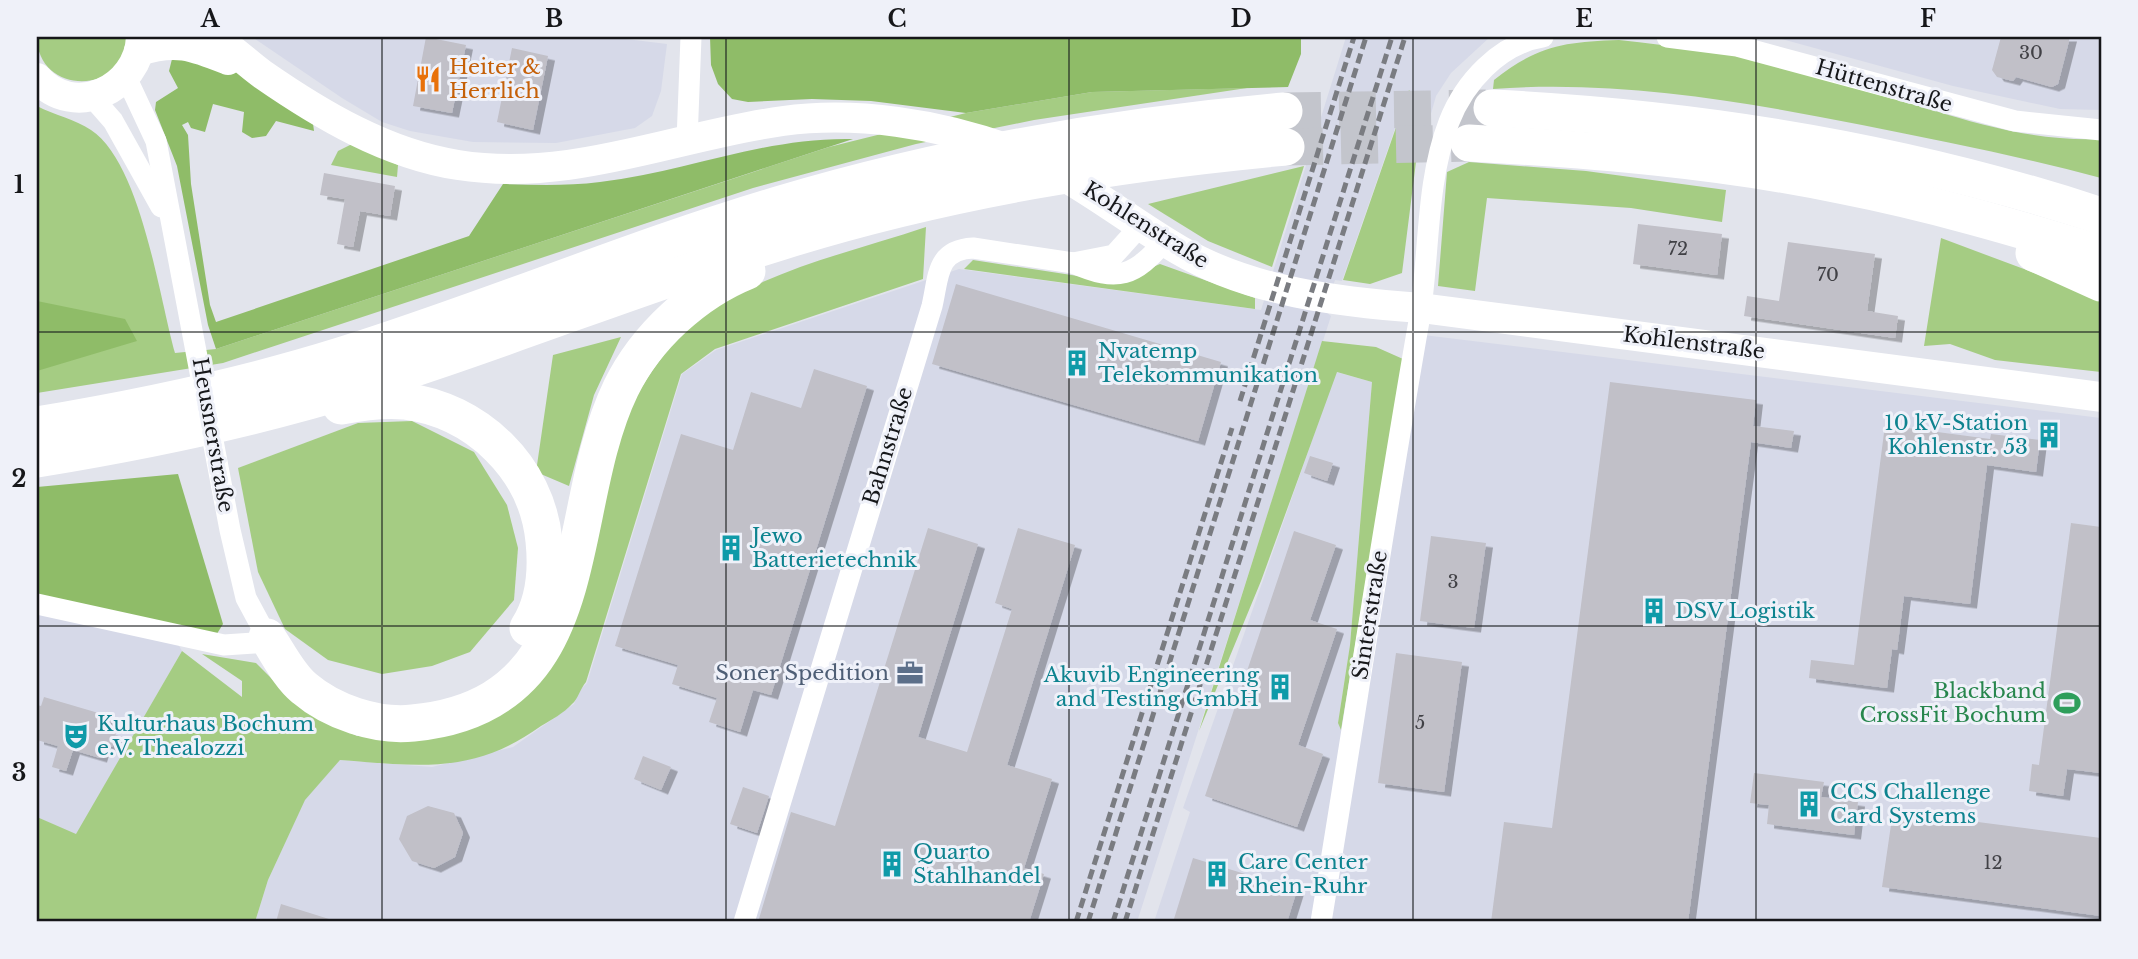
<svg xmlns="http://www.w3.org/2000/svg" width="2138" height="959" viewBox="0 0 2138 959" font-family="'Libre Baskerville',serif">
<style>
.built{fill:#d6d9e8}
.green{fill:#a5cc83}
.forest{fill:#8fbc68}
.building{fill:#c1c0c8;filter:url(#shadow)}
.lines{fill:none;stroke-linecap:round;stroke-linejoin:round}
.highway-tunnel{stroke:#c3c5cc;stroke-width:37;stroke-dasharray:37 18;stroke-linecap:butt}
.street{stroke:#fff;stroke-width:21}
.secondary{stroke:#fff;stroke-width:30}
.highway{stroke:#fff;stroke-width:37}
.rail{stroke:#7a7c81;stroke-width:5;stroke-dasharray:10 5;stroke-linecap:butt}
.grid{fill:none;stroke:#16171a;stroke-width:2;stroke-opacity:0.55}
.labels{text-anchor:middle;stroke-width:6;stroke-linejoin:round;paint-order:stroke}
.number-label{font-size:18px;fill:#414146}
.food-label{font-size:21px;fill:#c56008;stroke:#eff1f9;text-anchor:start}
.street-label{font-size:21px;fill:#16171a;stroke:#eff1f9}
.culture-label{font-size:21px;fill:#0d838f;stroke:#eff1f9;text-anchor:start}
.service-label{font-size:21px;fill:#4e5e75;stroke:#eff1f9;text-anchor:end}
.leisure-label{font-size:21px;fill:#27864d;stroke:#eff1f9;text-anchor:end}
.neatline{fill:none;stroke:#16171a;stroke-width:2.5}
.grid-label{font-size:23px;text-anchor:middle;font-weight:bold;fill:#16171a}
</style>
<defs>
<filter id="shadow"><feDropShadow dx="7" dy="4.5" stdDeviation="0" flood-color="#0004"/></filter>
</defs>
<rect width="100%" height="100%" fill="#e2e4ec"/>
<g class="built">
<polygon points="252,37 610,37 667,44 661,91 652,116 635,128 556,143 473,142 410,131 382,122 342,98"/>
<polygon points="1346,37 1490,37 1451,73 1436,96 1430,117 1408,91 1342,281 1335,280 1325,311 1331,316 1137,922 255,922 268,880 305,799 340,760 432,767 513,747 574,704 579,691 587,683 682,374 716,350 959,269 1261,310"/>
<polygon points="1774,37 2101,37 2101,110 2060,109 1953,86"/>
<polygon points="1407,333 2101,418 2101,922 1154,922 1190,812 1183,808 1336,372 1372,382 1350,645 1338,723 1341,728"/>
<polygon points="37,610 175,639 182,651 76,835 37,817"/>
</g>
<g class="green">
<path d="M37,37H126C127,96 37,96 37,37Z"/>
<path d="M1619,40C1691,48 1764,58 1833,78C1920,104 2009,143 2101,139V178C2022,157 1943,141 1862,125C1741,101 1617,80 1493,89L1494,80C1538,45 1565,42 1619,40Z"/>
<path d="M1247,88L1034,120L916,144L753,188L223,363L37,393V106C54,115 75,119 91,130C141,163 159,297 175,353L216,349L829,147L966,113L1092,92Z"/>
<polygon points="1409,90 1429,117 1417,154 1402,273 1370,284 1343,280"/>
<polygon points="354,143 398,165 397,177 331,165 338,151"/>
<polygon points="1469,162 1586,171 1726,190 1722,222 1631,208 1487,198 1475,291 1438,286 1447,172"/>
<polygon points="1304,166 1272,267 1208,241 1148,204"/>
<path d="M926,227L923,279L715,349L681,374L586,682C580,689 578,699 572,704C564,713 551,720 541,726C473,775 419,766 340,760L305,800L268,880L255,922H37V817L76,834L182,651L242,697V681L202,654L256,663L302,709L357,736L410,737L543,675L628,411C649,373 675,333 712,309C775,268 855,251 926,227Z"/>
<polygon points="1941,238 2101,298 2101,372 1995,360 1950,344 1924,346"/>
<polygon points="973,260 1117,282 1160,264 1255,298 1255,309 964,269"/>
<polygon points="621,337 594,395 569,486 536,472 553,355"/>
<polygon points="1322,341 1376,347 1403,359 1341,730 1338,723 1350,645 1372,382 1337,372 1261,581 1199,731"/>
<polygon points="412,421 474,452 507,505 518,548 514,600 470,652 432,666 382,674 328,660 285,629 258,572 238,468 358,423"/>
</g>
<g class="forest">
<polygon points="710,37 1301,37 1301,54 1288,87 1092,92 966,113 871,101 812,99 748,102 732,99 718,84 711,65"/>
<path d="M174,51L230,67L312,116L314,131L276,121L266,136L252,138L242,132L244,112L213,104L205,132L191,128L188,122L182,125L188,135L191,184L210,305L216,322L469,236L503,184C536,185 568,186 600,182C687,172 763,137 853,139L216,349L208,325L177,166L155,110L156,102L178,88L169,71Z"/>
<polygon points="37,301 125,319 137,341 37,371"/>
<polygon points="178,474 223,624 215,637 37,598 37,487"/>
</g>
<g class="building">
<polygon points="426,37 466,45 452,113 413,106"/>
<polygon points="2001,37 2070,37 2058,84 2052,87 2016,77 2013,81 1997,77 1992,70"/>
<polygon points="512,48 548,56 533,130 497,122"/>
<polygon points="324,173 395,186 390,216 360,211 353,247 337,244 345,199 320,195"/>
<polygon points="1638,224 1722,234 1717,275 1633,264"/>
<polygon points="1788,242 1875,254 1867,311 1898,316 1895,338 1744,316 1747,296 1779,301"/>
<polygon points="956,284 1221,362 1198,441 932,364"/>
<polygon points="814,369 867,386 771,695 753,690 740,732 709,722 717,698 672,684 678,665 615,646 681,434 733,450 751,392 801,408"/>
<polygon points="1610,382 1756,400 1753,426 1794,431 1791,448 1751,442 1688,922 1491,922 1504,822 1552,828"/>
<polygon points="1885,425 1990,439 1991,434 2040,440 2036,472 1987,465 1970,604 1904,596 1897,650 1892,649 1887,688 1809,678 1811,660 1854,665"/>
<polygon points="1310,456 1333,463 1327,481 1304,473"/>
<polygon points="2071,523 2101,527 2101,773 2067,769 2063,796 2029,791 2032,764 2039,765"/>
<polygon points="928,528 978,544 918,737 967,752 1012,609 995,603 1018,528 1075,545 1007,765 1052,779 1024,868 1044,874 1029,922 758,922 791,812 835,826"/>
<polygon points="1294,531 1336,545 1310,620 1337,629 1298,745 1323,754 1297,827 1205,796"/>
<polygon points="1431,536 1486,543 1474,628 1420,621"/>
<polygon points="1396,653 1462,662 1444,792 1378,783"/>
<polygon points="44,697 112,717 108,731 116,733 112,747 104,744 100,758 73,750 66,771 52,767 58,746 37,740 37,705 41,706"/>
<polygon points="643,756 671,767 661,790 634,779"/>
<polygon points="1754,773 1824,782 1821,797 1858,802 1854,835 1767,824 1769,805 1750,803"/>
<polygon points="743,787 769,796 757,833 730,824"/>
<polygon points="428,806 454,813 463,833 455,857 434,868 412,861 399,839 407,816"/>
<polygon points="1893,811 2101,838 2101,916 1882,887"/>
<polygon points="1193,858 1297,890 1287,922 1173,922"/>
<polygon points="281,904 329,919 328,922 276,922"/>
</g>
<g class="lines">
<g class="highway-tunnel">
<polyline points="1284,111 1492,108"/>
<polyline points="1286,147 1469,143"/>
</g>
<g class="street">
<polyline points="1667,37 1737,46 2015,121 2101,130"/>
<polyline points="92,97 113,121 161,207"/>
<polyline points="687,141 691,37"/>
<path d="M1141,225L1114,255L1073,263C1119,283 1134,276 1165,241"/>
<polyline points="37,604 224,645 254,643 267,637 246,598 230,530 156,141 126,77"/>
<path d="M744,922L932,306C939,276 936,250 973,248L1073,263"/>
<path d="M1321,922C1354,722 1384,521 1419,321C1430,256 1425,184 1449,122C1464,83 1499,44 1543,37"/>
</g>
<g class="secondary">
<path d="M211,37C231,46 245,62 262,74C321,115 387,154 458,165C571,183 674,136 783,121C857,111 938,124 1008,149"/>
<path d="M139,51C176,39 193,46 228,60"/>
<path d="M37,78C74,120 139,89 141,37"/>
<path d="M1053,170C1097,194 1136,225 1179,250C1251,292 1339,302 1421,308L2101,397"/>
</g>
<g class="highway">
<path d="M1492,108C1699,118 1904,151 2101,216"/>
<path d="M1469,143C1595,150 1721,160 1844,186C1931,203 2016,228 2101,254"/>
<polyline points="2034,253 2101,283"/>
<path d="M341,406C362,402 383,399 404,401C477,410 537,468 544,541C547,570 544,603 528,628"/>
<path d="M37,425C139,408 241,387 340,356C488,310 632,248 781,204C946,155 1113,126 1284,111"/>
<path d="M37,459C129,444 219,426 309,401C469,355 624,290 783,241C947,190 1115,163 1286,147"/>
<path d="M267,637C278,653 289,676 304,688C332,712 377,727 413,723C602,705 560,514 621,388C646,337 695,292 747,271"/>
</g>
<g class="rail">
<polyline points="1240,401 1354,37"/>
<polyline points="1076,922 1232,428"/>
<polyline points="1088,922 1366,37"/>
<polyline points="1113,922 1392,37"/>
<polyline points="1125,922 1405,37"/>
</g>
</g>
<path class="grid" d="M382,37V922M726,37V922M1069,37V922M1413,37V922M1756,37V922M37,332H2101M37,626H2101"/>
<defs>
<g id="restaurant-bare" transform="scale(2.1)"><path d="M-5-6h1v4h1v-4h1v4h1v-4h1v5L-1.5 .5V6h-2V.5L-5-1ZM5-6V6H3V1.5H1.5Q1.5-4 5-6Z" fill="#e8710a" stroke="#eff1f9" stroke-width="2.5" paint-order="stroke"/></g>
<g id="building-bare" transform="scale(2.1)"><path d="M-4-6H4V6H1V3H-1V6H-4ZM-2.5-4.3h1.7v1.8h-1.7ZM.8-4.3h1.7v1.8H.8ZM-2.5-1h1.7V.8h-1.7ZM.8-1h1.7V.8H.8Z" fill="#0f9aa8" stroke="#eff1f9" stroke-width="2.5" paint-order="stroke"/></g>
<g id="office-bare" transform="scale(2.1)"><path d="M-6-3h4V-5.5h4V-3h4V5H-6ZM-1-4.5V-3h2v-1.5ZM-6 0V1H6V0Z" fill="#5c6f8a" stroke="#eff1f9" stroke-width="2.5" paint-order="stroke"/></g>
<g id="stadium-bare" transform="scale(2.1)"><path d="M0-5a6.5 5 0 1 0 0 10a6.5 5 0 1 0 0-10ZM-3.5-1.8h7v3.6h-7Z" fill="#2e9e5b" stroke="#eff1f9" stroke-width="2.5" paint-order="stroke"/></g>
<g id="theatre-bare" transform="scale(2.1)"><path d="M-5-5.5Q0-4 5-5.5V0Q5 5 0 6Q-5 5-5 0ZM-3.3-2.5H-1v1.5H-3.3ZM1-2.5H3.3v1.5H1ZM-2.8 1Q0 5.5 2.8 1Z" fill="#0f9aa8" stroke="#eff1f9" stroke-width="2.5" paint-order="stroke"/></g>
</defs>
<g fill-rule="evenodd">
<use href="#restaurant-bare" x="428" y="79"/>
<use href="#building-bare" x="1077" y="363"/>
<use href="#building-bare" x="2049" y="435"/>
<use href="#building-bare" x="731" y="548"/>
<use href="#building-bare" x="1654" y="611"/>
<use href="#office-bare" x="910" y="673"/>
<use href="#building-bare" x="1280" y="687"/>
<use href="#stadium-bare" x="2067" y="703"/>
<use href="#theatre-bare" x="76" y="736"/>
<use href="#building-bare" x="1809" y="804"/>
<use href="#building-bare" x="892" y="864"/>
<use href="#building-bare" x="1217" y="874"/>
</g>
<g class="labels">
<g class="number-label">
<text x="2031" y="59">30</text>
<text x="1678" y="255">72</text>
<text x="1828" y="281">70</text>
<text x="1453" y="588">3</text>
<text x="1420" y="729">5</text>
<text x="1993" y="869">12</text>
</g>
<g class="food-label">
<text x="449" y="74">Heiter &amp;<tspan x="449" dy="24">Herrlich</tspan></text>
</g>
<g class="street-label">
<text transform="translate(1884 86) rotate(16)" y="7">Hüttenstraße</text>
<text transform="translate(1146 225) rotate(32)" y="7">Kohlenstraße</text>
<text transform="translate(1694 343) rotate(7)" y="7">Kohlenstraße</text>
<text transform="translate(213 435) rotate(80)" y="7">Heusnerstraße</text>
<text transform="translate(888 446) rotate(-73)" y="7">Bahnstraße</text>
<text transform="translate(1370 615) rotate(-81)" y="7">Sinterstraße</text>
</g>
<g class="culture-label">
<text x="1098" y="358">Nvatemp<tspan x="1098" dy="24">Telekommunikation</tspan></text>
<text x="2028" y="430" text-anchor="end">10 kV-Station<tspan x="2028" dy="24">Kohlenstr. 53</tspan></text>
<text x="752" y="543">Jewo<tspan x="752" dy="24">Batterietechnik</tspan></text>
<text x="1675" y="618">DSV Logistik</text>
<text x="1259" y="682" text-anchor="end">Akuvib Engineering<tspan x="1259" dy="24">and Testing GmbH</tspan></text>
<text x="97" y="731">Kulturhaus Bochum<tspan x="97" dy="24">e.V. Thealozzi</tspan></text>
<text x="1830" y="799">CCS Challenge<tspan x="1830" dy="24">Card Systems</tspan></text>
<text x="913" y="859">Quarto<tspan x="913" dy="24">Stahlhandel</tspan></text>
<text x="1238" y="869">Care Center<tspan x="1238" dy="24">Rhein-Ruhr</tspan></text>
</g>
<g class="service-label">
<text x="889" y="680">Soner Spedition</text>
</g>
<g class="leisure-label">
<text x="2046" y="698">Blackband<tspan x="2046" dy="24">CrossFit Bochum</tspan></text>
</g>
</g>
<rect width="2138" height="959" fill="none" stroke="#eff1f9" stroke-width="77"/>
<rect x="38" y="38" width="2062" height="882" class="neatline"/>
<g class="grid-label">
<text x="210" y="27">A</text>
<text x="554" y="27">B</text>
<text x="897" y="27">C</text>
<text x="1241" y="27">D</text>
<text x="1584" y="27">E</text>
<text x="1928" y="27">F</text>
<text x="19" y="193">1</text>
<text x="19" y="487">2</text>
<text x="19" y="781">3</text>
</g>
</svg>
